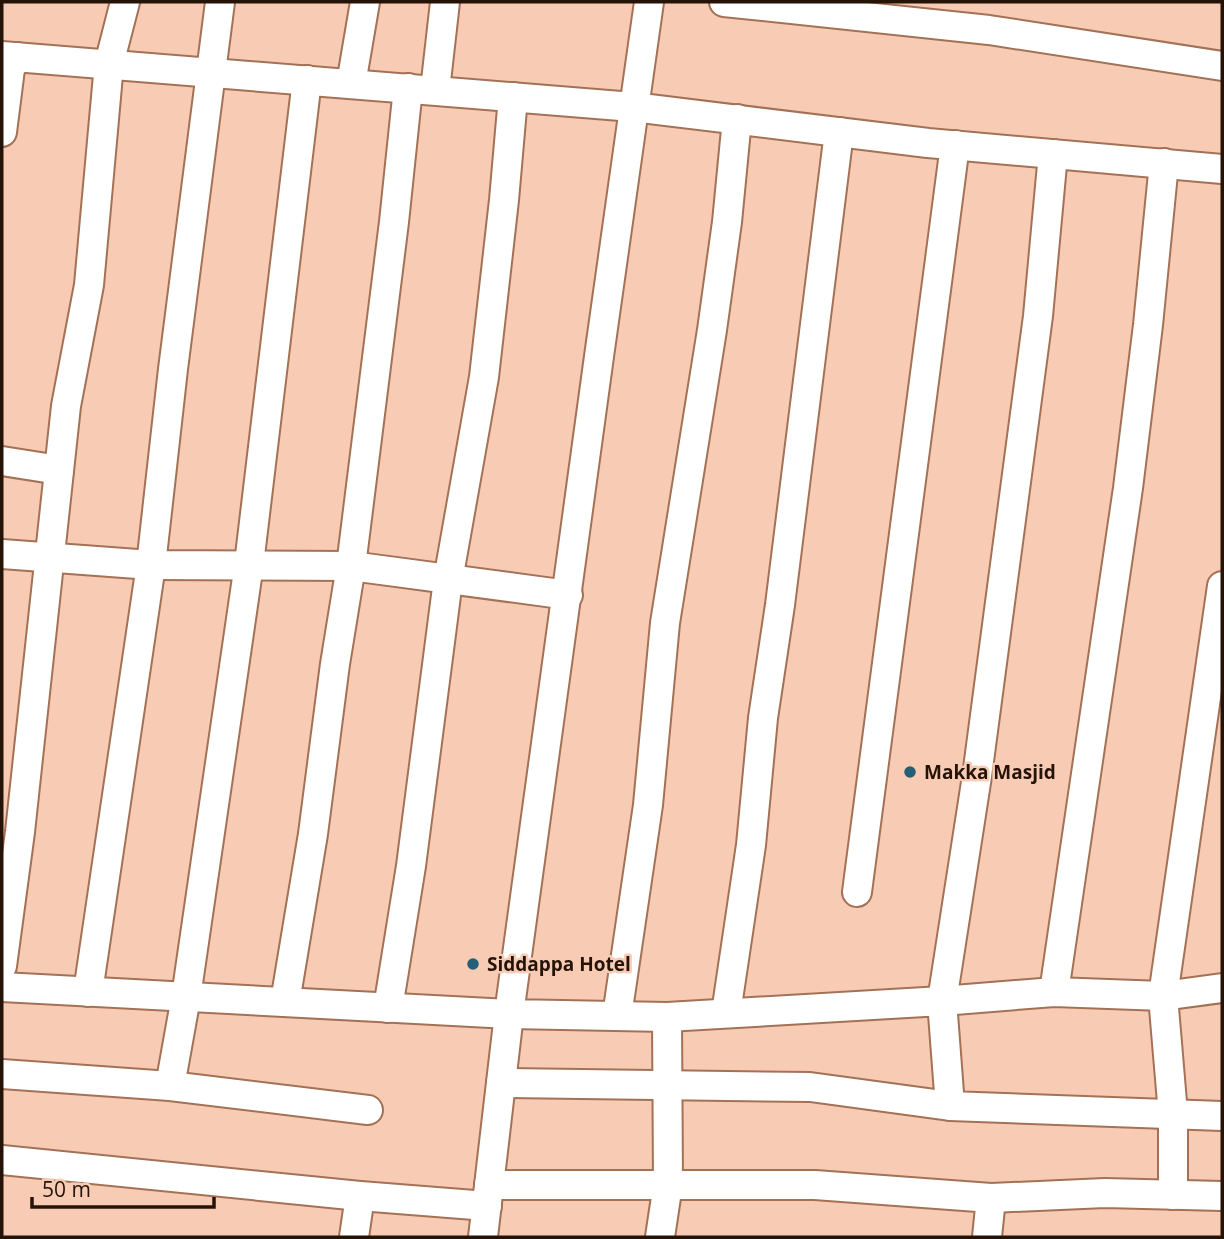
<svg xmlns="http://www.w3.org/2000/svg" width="1224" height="1239" viewBox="0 0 1224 1239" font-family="'Open Sans',sans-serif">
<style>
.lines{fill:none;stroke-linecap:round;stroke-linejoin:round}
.street-casing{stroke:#a37256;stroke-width:32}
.street{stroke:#fff;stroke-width:28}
.poi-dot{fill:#245e77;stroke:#f8ccb4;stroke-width:2.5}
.labels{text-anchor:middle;stroke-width:5;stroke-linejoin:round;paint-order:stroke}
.poi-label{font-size:19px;font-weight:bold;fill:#261308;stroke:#f8ccb4;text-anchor:start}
</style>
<rect width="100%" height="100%" fill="#f8ccb4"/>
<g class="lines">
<g class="street-casing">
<g id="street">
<path d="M649,2C600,339 556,677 509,1014L667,1017L942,1001L950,1106L1222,1116"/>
<polyline points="724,2 989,30 1222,66"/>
<polyline points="2,56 633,107 928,143 1222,169"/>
<polyline points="351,84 365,2"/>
<polyline points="435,90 445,2"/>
<polyline points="2,132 10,69 17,57"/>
<polyline points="1053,154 1038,316 977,776 942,1001 1054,992 1163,996 1222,988"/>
<polyline points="2,461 59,470"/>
<polyline points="2,554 151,565 351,566 568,595"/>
<polyline points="857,892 955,145"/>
<polyline points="2,966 20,832 66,406 89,285 109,64 125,2"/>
<polyline points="2,987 509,1014 483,1237"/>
<polyline points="88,992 151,565 173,369 220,2"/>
<polyline points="1054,992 1128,488 1148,325 1164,163"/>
<polyline points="285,1002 313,834 335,664 351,566 394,222 408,88"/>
<polyline points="388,1008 411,866 448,580 484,377 504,200 513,97"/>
<polyline points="726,1013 751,845 763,718 780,605 839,132"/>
<polyline points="617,1016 648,805 665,623 712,330 727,222 737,119"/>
<polyline points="2,1074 170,1086 368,1110"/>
<polyline points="501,1083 810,1087 950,1106"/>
<polyline points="170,1086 186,997 249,564 307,80"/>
<polyline points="2,1160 360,1196 487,1206"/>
<polyline points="489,1185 815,1185 991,1198 987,1237"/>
<polyline points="1173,1195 1173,1114 1163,996 1222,586"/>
<polyline points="991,1198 1105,1193 1222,1196"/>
<polyline points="354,1237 360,1196"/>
<polyline points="660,1237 668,1184 667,1017"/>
</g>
</g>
<use href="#street" class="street"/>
</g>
<g class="poi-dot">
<circle cx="910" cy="772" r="7"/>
<circle cx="473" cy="964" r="7"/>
</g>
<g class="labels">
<g class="poi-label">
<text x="924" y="779">Makka Masjid</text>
<text x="487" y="971">Siddappa Hotel</text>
</g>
</g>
<rect width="1224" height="1239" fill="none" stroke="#261308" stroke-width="7"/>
<path d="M32 1197v10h182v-10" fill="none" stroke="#261308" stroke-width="3.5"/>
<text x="42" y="1197" font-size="21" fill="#261308" stroke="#f8ccb4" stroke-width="5" paint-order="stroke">50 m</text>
</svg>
